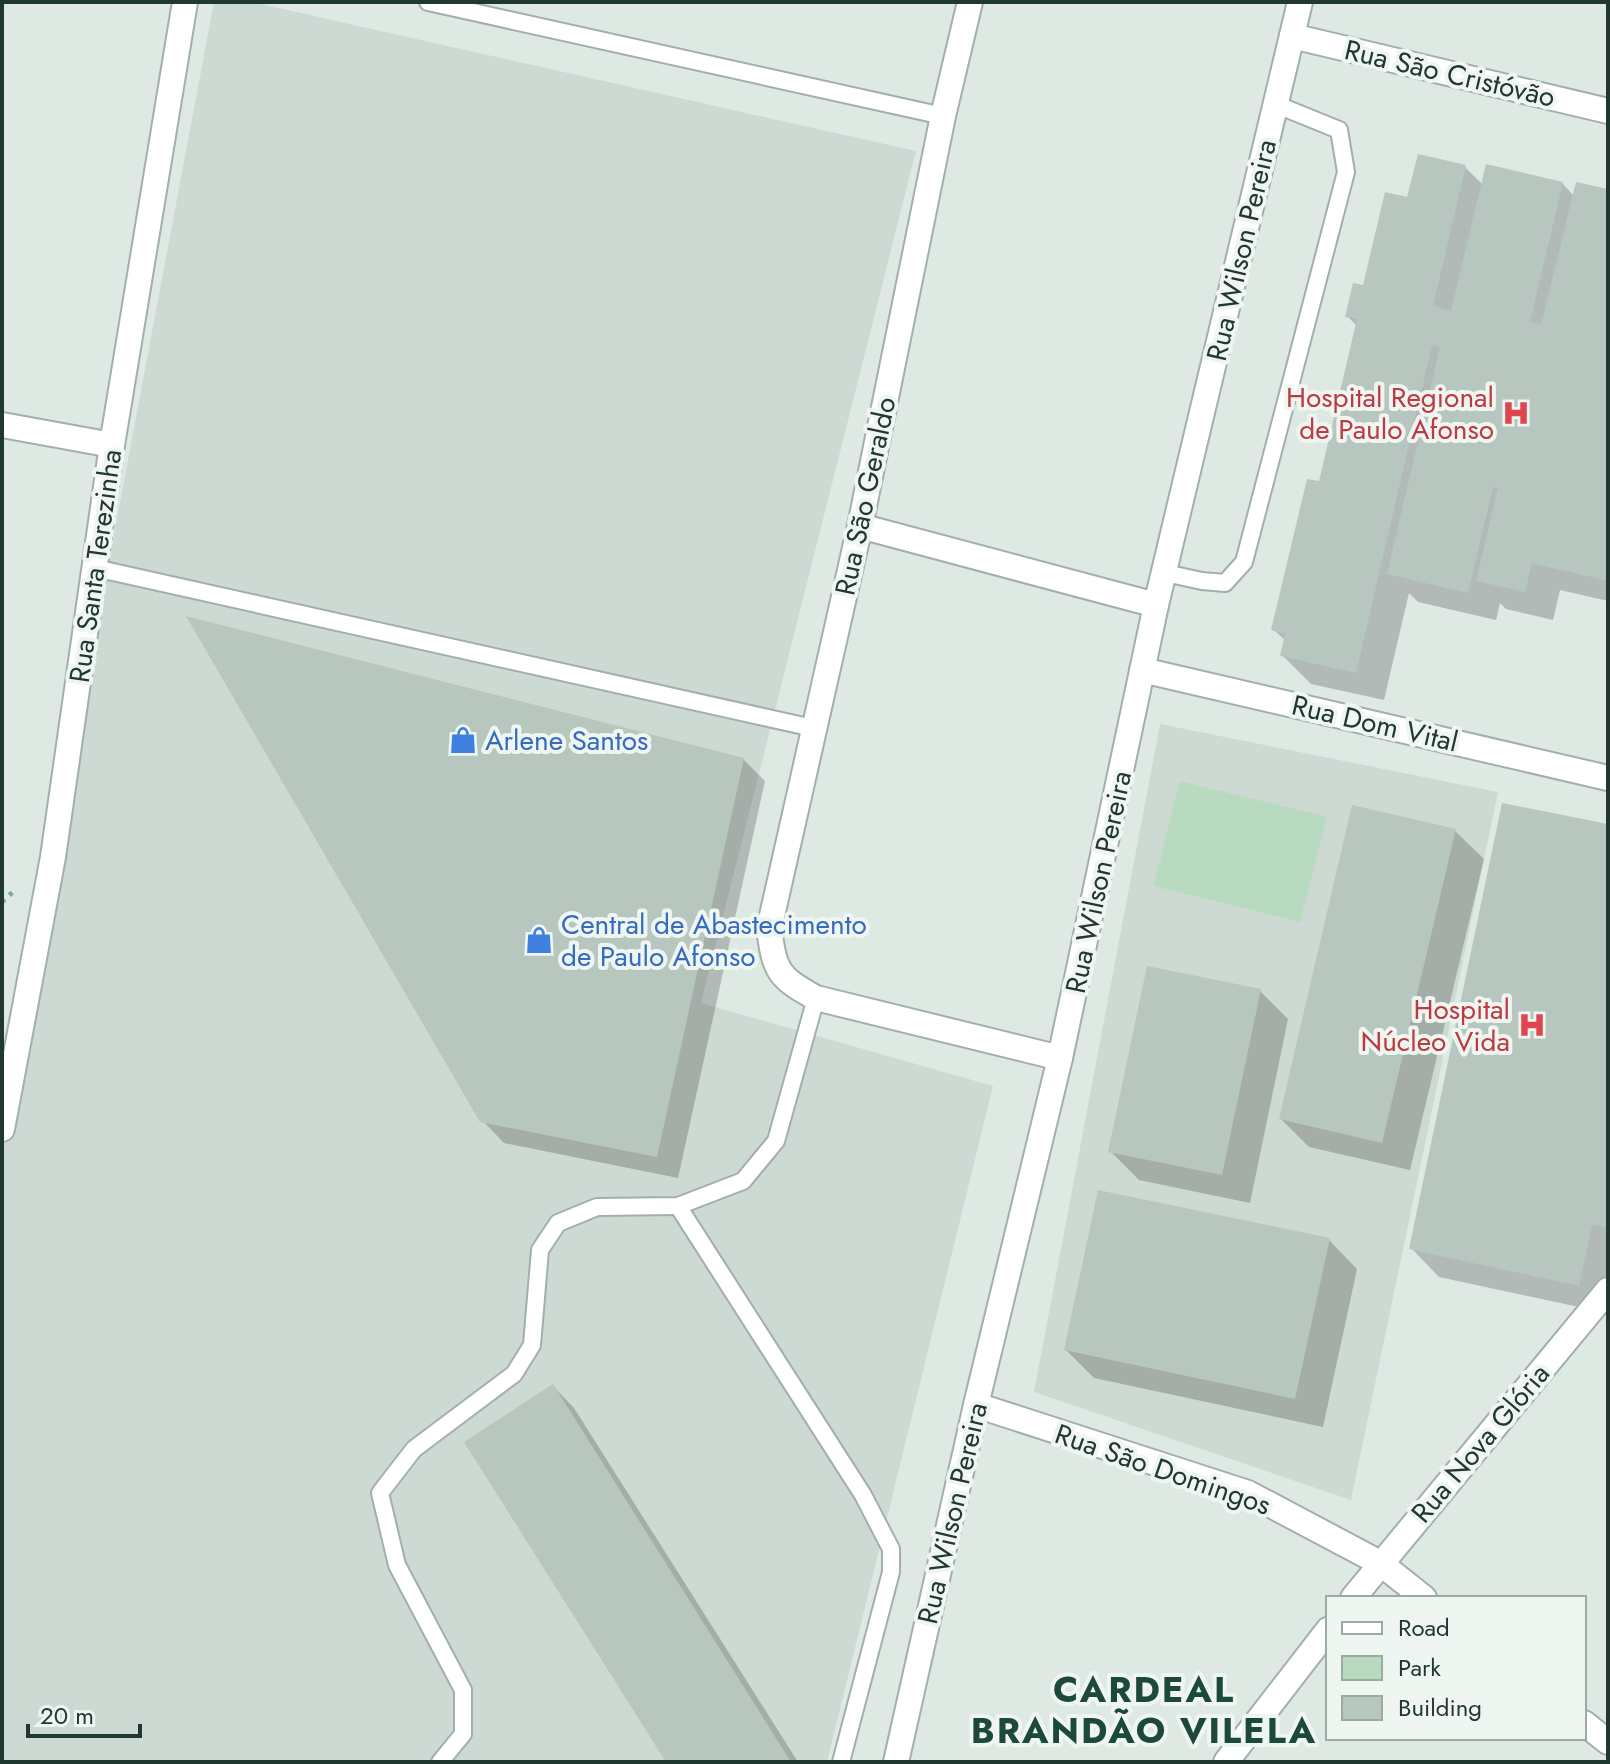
<svg xmlns="http://www.w3.org/2000/svg" width="1610" height="1764" viewBox="0 0 1610 1764" font-family="Jost,sans-serif">
<style>
.built{fill:#cdd9d3}
.green{fill:#b8dabe}
.shadow{fill:#0003}
.building{fill:#b7c7bf}
.lines{fill:none;stroke-linecap:round;stroke-linejoin:round}
.service-casing{stroke:#a1b0aa;stroke-width:20}
.minor-casing{stroke:#a1b0aa;stroke-width:28}
.path{stroke:#80ac9b;stroke-width:5;stroke-dasharray:4 6;stroke-linecap:butt}
.service{stroke:#fff;stroke-width:16}
.minor{stroke:#fff;stroke-width:24}
.labels{text-anchor:middle;stroke-width:8;stroke-linejoin:round;paint-order:stroke}
.street-label{font-size:28px;fill:#203830;stroke:#eff6f2}
.health-label{font-size:28px;fill:#be3a42;stroke:#eff6f2;text-anchor:end}
.shop-label{font-size:28px;fill:#366cbe;stroke:#eff6f2;text-anchor:start}
.district-label{font-size:36px;font-weight:bold;letter-spacing:2px;fill:#1d493b;stroke:#eff6f2}
</style>
<rect width="100%" height="100%" fill="#dee9e4"/>
<g class="built">
<polygon points="214,2 252,2 916,151 701,1003 993,1086 827,1762 2,1762 2,1131"/>
<polygon points="1160,724 1498,792 1351,1500 1034,1392"/>
</g>
<polygon class="green" points="1180,781 1327,817 1300,922 1154,886"/>
<g class="shadow">
<polygon points="1465,167 1483,185 1562,183 1574,196 1608,191 1608,601 1560,590 1553,620 1506,609 1500,603 1496,620 1418,602 1409,593 1384,700 1311,684 1282,655 1286,641 1273,629 1320,484 1357,326 1347,316 1365,287 1409,200"/>
<polygon points="743,759 765,781 678,1178 504,1143 482,1120"/>
<polygon points="1608,826 1608,1309 1607,1313 1439,1277 1411,1248"/>
<polygon points="1455,831 1484,859 1410,1170 1309,1147 1281,1119"/>
<polygon points="1260,991 1288,1019 1250,1203 1139,1180 1111,1152"/>
<polygon points="1329,1240 1357,1269 1323,1427 1094,1378 1066,1350"/>
<polygon points="553,1386 574,1408 798,1762 668,1762"/>
</g>
<g class="building">
<polygon points="1418,154 1466,165 1433,306 1451,311 1486,164 1563,182 1530,322 1541,325 1576,182 1608,189 1608,581 1532,563 1525,592 1476,581 1498,488 1493,487 1468,593 1387,574 1440,347 1432,345 1356,673 1280,656 1285,634 1271,630 1307,479 1319,481 1357,319 1345,317 1353,283 1363,285 1385,192 1407,197"/>
<polygon points="186,616 744,758 657,1157 480,1122"/>
<polygon points="1502,803 1608,824 1608,1228 1592,1225 1579,1286 1409,1249"/>
<polygon points="1352,805 1456,829 1382,1143 1279,1119"/>
<polygon points="1147,966 1261,989 1222,1175 1108,1152"/>
<polygon points="1098,1190 1330,1238 1295,1399 1064,1350"/>
<polygon points="553,1384 791,1762 666,1762 464,1442"/>
</g>
<g class="lines">
<g class="service-casing">
<g id="service">
<polyline points="428,2 943,116"/>
<polyline points="95,568 813,728"/>
<polyline points="1165,573 1202,581 1225,583 1244,562 1346,172 1339,130 1275,104"/>
<polyline points="678,1206 863,1495 891,1549 891,1572 841,1762"/>
<polyline points="440,1762 463,1734 463,1690 397,1565 380,1493 414,1449 514,1374 532,1345 540,1250 558,1223 597,1207 678,1206 743,1181 776,1141 816,998"/>
</g>
</g>
<g class="minor-casing">
<g id="minor">
<path d="M970,2L943,116L860,526L769,929C775,972 778,977 816,998L1060,1058"/>
<polyline points="1292,36 1608,111"/>
<polyline points="2,425 112,445"/>
<polyline points="860,526 1156,605"/>
<polyline points="1142,670 1608,778"/>
<polyline points="2,1129 53,857 112,445 185,2"/>
<polyline points="976,1405 1248,1493 1380,1563 1424,1598"/>
<polyline points="1353,1598 1608,1290"/>
<polyline points="1584,1723 1608,1742"/>
<polyline points="896,1762 976,1405 1060,1058 1156,605 1300,2"/>
<polyline points="1226,1762 1328,1630"/>
</g>
</g>
<polyline class="path" points="2,902 16,889"/>
<use href="#service" class="service"/>
<use href="#minor" class="minor"/>
</g>
<defs>
<g id="hospital-bare" transform="scale(2.16)"><path d="M-5-5h3v3.5h4V-5h3V5h-3V1.5h-4V5h-3Z" fill="#e0444e" stroke="#eff6f2" stroke-width="2.5" paint-order="stroke"/></g>
<g id="shop-bare" transform="scale(2.16)"><path d="M-5-2.5h2.3a2.7 3.5 0 0 1 5.4 0H5L5.5 6h-11ZM-1.5-2.5h3a1.5 2.3 0 0 0-3 0Z" fill="#3f7fe0" stroke="#eff6f2" stroke-width="2.5" paint-order="stroke"/></g>
</defs>
<g fill-rule="evenodd">
<use href="#hospital-bare" x="1516" y="413"/>
<use href="#shop-bare" x="463" y="740"/>
<use href="#shop-bare" x="539" y="940"/>
<use href="#hospital-bare" x="1532" y="1025"/>
</g>
<g class="labels">
<g class="street-label">
<text transform="translate(1450 73) rotate(13)" y="10">Rua São Cristóvão</text>
<text transform="translate(1241 250) rotate(-77)" y="10">Rua Wilson Pereira</text>
<text transform="translate(865 496) rotate(-78)" y="10">Rua São Geraldo</text>
<text transform="translate(95 566) rotate(-82)" y="10">Rua Santa Terezinha</text>
<text transform="translate(1375 723) rotate(13)" y="10">Rua Dom Vital</text>
<text transform="translate(1098 882) rotate(-78)" y="10">Rua Wilson Pereira</text>
<text transform="translate(1480 1443) rotate(-50)" y="10">Rua Nova Glória</text>
<text transform="translate(1163 1469) rotate(19)" y="10">Rua São Domingos</text>
<text transform="translate(952 1513) rotate(-77)" y="10">Rua Wilson Pereira</text>
</g>
<g class="health-label">
<text x="1494" y="407">Hospital Regional<tspan x="1494" dy="32">de Paulo Afonso</tspan></text>
<text x="1510" y="1019">Hospital<tspan x="1510" dy="32">Núcleo Vida</tspan></text>
</g>
<g class="shop-label">
<text x="485" y="750">Arlene Santos</text>
<text x="561" y="934">Central de Abastecimento<tspan x="561" dy="32">de Paulo Afonso</tspan></text>
</g>
<g class="district-label">
<text x="1144" y="1702">CARDEAL<tspan x="1144" dy="41">BRANDÃO VILELA</tspan></text>
</g>
</g>
<rect width="1610" height="1764" fill="none" stroke="#203830" stroke-width="8"/>
<rect x="1326" y="1596" width="260" height="144" fill="#eff6f2" stroke="#9caaa4" stroke-width="2"/>
<rect x="1342" y="1622" width="40" height="12" fill="#ffffff" stroke="#9caaa4" stroke-width="2"/>
<text x="1398" y="1636" font-size="24" fill="#203830">Road</text>
<rect x="1342" y="1656" width="40" height="24" fill="#b8dabe" stroke="#9caaa4" stroke-width="2"/>
<text x="1398" y="1676" font-size="24" fill="#203830">Park</text>
<rect x="1342" y="1696" width="40" height="24" fill="#b7c7bf" stroke="#9caaa4" stroke-width="2"/>
<text x="1398" y="1716" font-size="24" fill="#203830">Building</text>
<path d="M28 1724v12h112v-12" fill="none" stroke="#203830" stroke-width="4"/>
<text x="40" y="1724" font-size="24" fill="#203830" stroke="#eff6f2" stroke-width="6" paint-order="stroke">20 m</text>
</svg>
